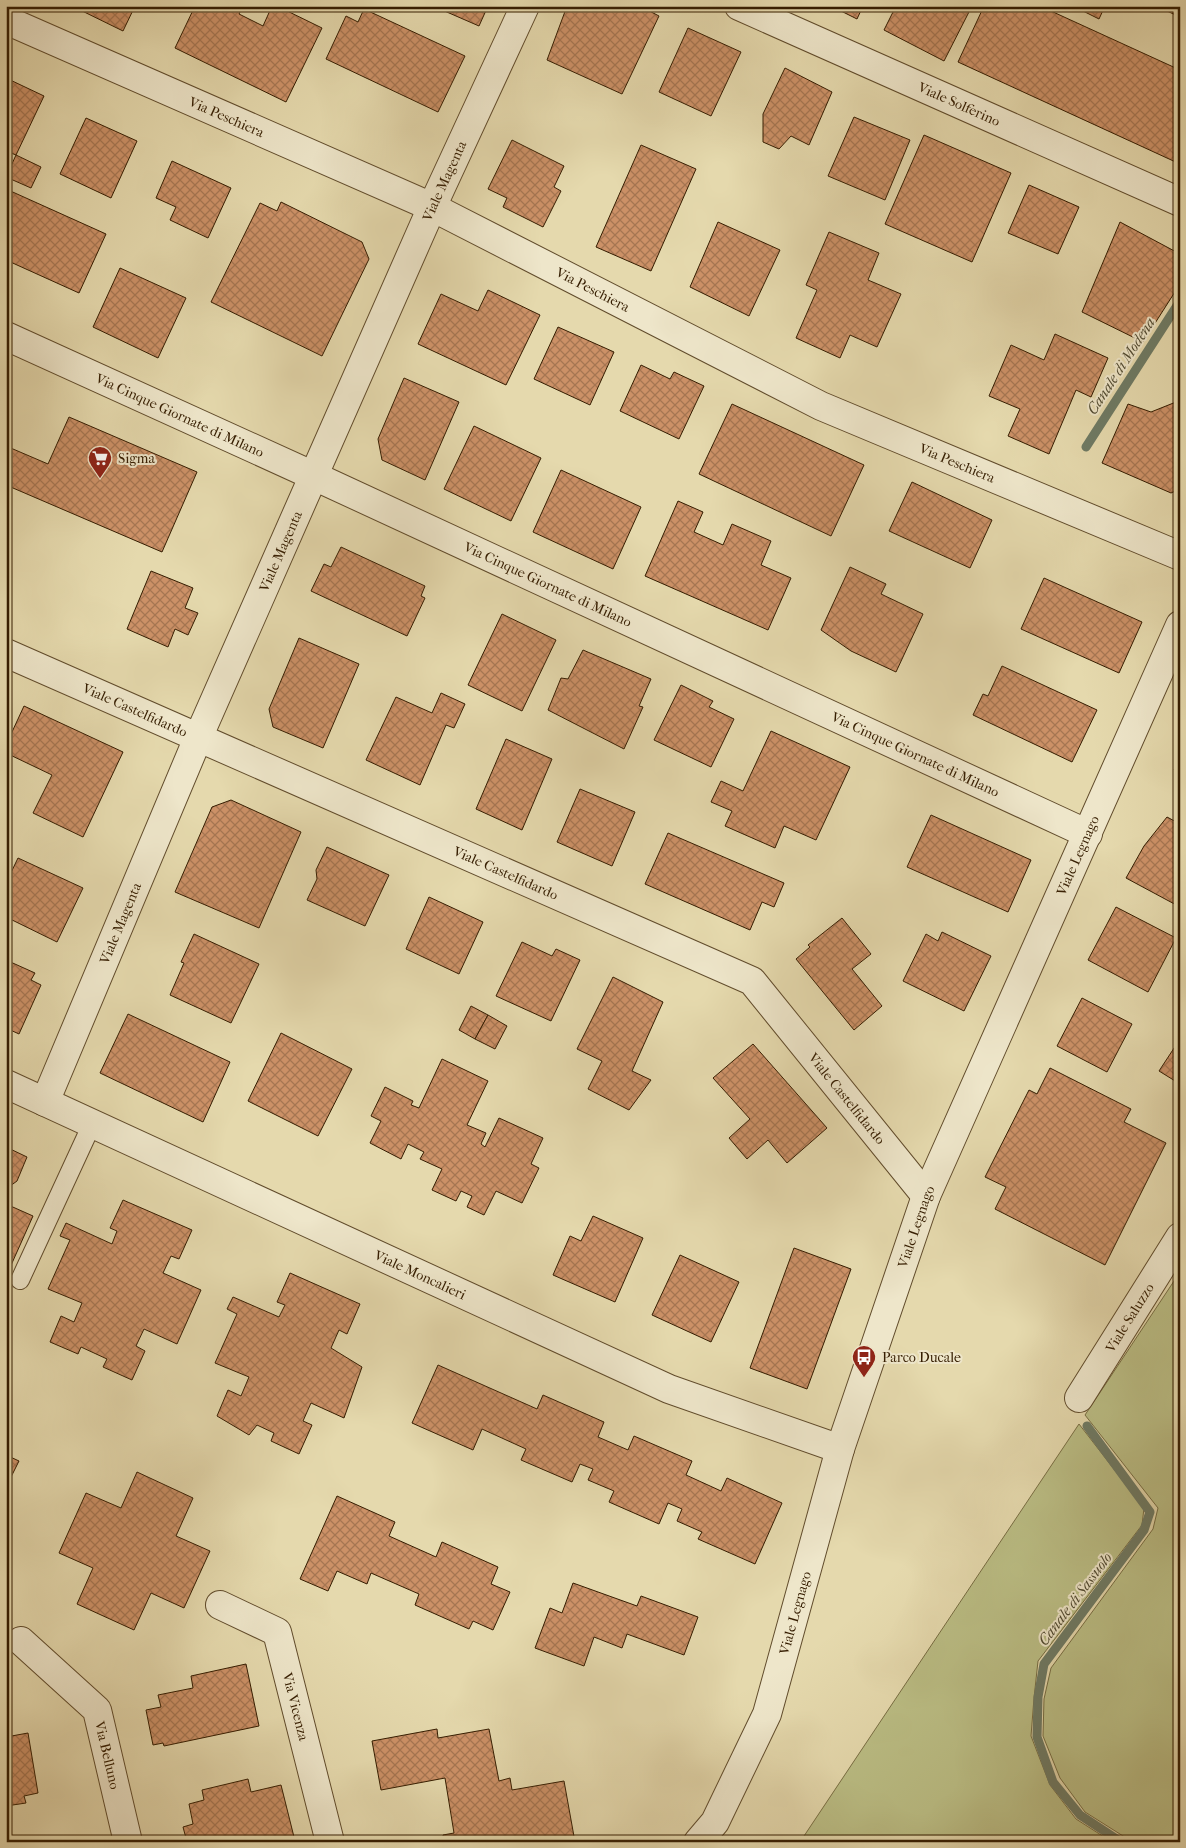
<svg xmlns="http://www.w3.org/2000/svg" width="1186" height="1848" viewBox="0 0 1186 1848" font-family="'IM FELL French Canon',serif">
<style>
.green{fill:#bbbe85;stroke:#786e43}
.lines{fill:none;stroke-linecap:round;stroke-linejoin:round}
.stream{stroke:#6f7b65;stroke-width:9}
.building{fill:url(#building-cross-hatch);stroke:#351d01}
.lane-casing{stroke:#614c2c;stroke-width:20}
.street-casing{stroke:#614c2c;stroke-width:30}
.lane{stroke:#eee6ca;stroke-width:18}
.street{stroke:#eee6ca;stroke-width:28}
.labels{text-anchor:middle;stroke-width:4;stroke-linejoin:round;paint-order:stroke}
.street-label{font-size:14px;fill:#351d01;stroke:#eee6ca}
.poi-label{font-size:14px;fill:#351d01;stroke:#eee6ca;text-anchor:start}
.water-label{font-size:15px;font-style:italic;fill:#524c33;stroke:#eee6ca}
</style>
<defs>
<pattern id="building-cross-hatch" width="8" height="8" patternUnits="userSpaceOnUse" patternTransform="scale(1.25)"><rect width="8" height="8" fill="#cc9167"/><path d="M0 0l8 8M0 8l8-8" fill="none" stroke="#a67652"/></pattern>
</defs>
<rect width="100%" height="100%" fill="#e5d9ad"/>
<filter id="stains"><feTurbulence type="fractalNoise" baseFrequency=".004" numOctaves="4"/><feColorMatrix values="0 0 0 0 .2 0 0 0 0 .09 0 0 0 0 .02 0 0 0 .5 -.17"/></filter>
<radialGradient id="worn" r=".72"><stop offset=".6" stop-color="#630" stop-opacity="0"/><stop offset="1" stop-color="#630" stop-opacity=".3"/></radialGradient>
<g class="green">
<polygon points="1180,1272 1180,1842 1131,1841 1085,1812 1060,1778 1043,1736 1044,1699 1051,1668 1153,1529 1158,1508 1085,1415"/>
<polygon points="1079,1424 1144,1508 1142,1525 1038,1661 1034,1698 1031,1736 1050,1785 1076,1819 1112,1842 800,1842"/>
</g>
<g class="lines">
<g class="stream">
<polyline points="1086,447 1180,301"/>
<polyline points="1087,1426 1150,1512 1144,1530 1044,1664 1038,1697 1037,1737 1053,1782 1080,1815 1121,1842"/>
</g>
</g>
<g class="building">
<polygon points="72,6 135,6 123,31"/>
<polygon points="195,6 243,6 239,14 263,26 272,6 277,6 322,28 286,102 175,48"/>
<polygon points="433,6 488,6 479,26"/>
<polygon points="567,6 640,6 659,16 622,94 547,60"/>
<polygon points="831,6 863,6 857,19"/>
<polygon points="896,6 967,6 971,8 944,61 884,30"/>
<polygon points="984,6 1040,6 1180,70 1180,164 958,62"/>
<polygon points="1073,6 1105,6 1099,19"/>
<polygon points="1156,6 1180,6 1180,17"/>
<polygon points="364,9 465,56 438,112 326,59 346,16 358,22"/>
<polygon points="688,28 741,52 711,116 659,92"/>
<polygon points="785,68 832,92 809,145 791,136 779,149 763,142 763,114"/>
<polygon points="6,78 44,96 16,155 6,151"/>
<polygon points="854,117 910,140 885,200 828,176"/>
<polygon points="86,118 137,141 111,198 60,174"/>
<polygon points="924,135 1011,173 972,262 885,224"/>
<polygon points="512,140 564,166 554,187 561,191 543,227 503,207 507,198 488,189"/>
<polygon points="641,145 696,169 651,271 596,247"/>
<polygon points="16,155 41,167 31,188 6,177"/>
<polygon points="172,161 231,188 208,238 170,220 176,207 156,198"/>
<polygon points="1029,185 1079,207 1058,254 1008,233"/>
<polygon points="6,189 106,234 79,293 6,260"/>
<polygon points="281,202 362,242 369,259 322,356 211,302 260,203 277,211"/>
<polygon points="718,222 780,250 749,316 690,287"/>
<polygon points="1120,222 1180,254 1180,284 1143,342 1082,312"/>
<polygon points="829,232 879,253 868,280 901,294 877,347 850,335 840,358 796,338 817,290 806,285"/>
<polygon points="120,268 186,298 158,358 93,327"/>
<polygon points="488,290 540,315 506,385 418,344 441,294 478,311"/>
<polygon points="558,327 614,352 590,405 534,379"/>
<polygon points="1055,334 1108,358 1091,397 1076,390 1049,454 1008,436 1020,409 989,396 1011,345 1044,360"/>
<polygon points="641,365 670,379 674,372 704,386 679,439 620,411"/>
<polygon points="404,378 459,402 425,480 382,460 378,439"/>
<polygon points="1176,402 1180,411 1180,489 1171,493 1102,463 1128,404 1151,412"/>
<polygon points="732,404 864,465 831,536 699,474"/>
<polygon points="69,417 197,472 162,552 6,485 6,446 48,464"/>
<polygon points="474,426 541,458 511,521 444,489"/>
<polygon points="561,470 641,507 613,569 533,532"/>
<polygon points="912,482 992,520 970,568 889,531"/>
<polygon points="678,501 703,512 694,532 723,545 732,524 771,541 761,565 791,578 768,630 645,576"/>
<polygon points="341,547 425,586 421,596 425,598 407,636 311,591 324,564 331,567"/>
<polygon points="850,567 886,584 881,594 923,614 896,672 851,651 821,630"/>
<polygon points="151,571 193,588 185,608 198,613 188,635 175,629 168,647 127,629"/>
<polygon points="1044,578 1142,622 1119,673 1021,629"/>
<polygon points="502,614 556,640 522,711 468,685"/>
<polygon points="299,638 359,664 323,748 273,727 269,709"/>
<polygon points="583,650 651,679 639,706 643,707 624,749 548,710 561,678 568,679"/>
<polygon points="1002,666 1097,710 1072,762 973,715 983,694 988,696"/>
<polygon points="681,685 713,701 709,707 734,719 711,767 654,740"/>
<polygon points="441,693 465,704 454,728 446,725 420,785 366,760 396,697 432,713"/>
<polygon points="24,706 123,752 83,837 33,813 52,775 6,753 6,745"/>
<polygon points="771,731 850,767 816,840 784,826 775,848 725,826 732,811 711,802 721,781 743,791"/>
<polygon points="506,739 552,759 522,830 476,809"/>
<polygon points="1180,760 1180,774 1174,770"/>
<polygon points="580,789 635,812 612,866 557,842"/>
<polygon points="231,800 301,832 259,928 175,892 212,807"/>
<polygon points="931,815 1031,860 1008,912 907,867"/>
<polygon points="1167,817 1180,824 1180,907 1126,878 1144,846"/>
<polygon points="668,833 784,883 774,907 762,902 750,930 645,884"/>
<polygon points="327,847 389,875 365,926 307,900 317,879 316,870"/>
<polygon points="18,858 83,888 57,942 6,917 6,883"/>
<polygon points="429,897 483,922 459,974 406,949"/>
<polygon points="1116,907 1176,938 1148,992 1088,960"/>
<polygon points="842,918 871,954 852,969 882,1006 854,1030 796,959 810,947 808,945"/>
<polygon points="942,932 991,956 964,1011 903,981 926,934 938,941"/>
<polygon points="194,934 259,964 231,1023 170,995 184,963 181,962"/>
<polygon points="522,942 552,956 556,949 580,960 551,1021 496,996"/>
<polygon points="6,960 35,973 31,980 41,985 19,1034 6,1028"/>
<polygon points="613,977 663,1002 632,1071 651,1080 629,1110 588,1089 602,1061 577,1049"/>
<polygon points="1082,998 1132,1024 1107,1072 1057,1046"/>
<polygon points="471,1006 488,1015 475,1039 459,1030"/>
<polygon points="128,1014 230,1062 203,1122 100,1073"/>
<polygon points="488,1015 507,1026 495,1049 475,1039"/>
<polygon points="281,1033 352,1069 318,1136 248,1101"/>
<polygon points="1180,1039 1180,1084 1159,1071"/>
<polygon points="753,1044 827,1128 787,1163 768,1140 747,1159 729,1138 750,1119 713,1078"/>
<polygon points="442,1059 488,1081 467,1125 486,1133 481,1144 485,1147 499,1118 543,1138 531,1164 539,1168 522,1203 496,1191 484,1215 467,1207 472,1196 461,1191 456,1201 432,1190 442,1169 420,1159 424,1152 408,1144 401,1159 370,1143 381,1121 371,1116 385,1087 413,1101 411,1105 419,1108"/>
<polygon points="1050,1068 1131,1109 1124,1122 1166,1143 1105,1265 995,1209 1006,1187 985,1177 1029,1090 1037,1094"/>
<polygon points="6,1147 27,1157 17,1181 6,1189"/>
<polygon points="123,1200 192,1230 179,1259 171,1256 163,1273 201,1290 177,1344 144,1329 136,1346 145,1351 132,1380 103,1367 107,1359 81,1347 78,1354 50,1342 61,1316 74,1322 82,1303 48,1289 70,1240 60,1236 66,1223 112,1244 117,1231 110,1228"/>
<polygon points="6,1204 33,1216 8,1272 6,1272"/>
<polygon points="593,1216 643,1238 615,1302 553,1275 570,1236 581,1241"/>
<polygon points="794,1248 851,1269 807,1389 750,1368"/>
<polygon points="680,1255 739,1282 711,1342 652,1315"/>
<polygon points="290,1273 360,1304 347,1334 339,1330 331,1348 362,1367 344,1418 311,1403 303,1421 312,1425 299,1454 271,1441 274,1433 257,1425 249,1435 217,1416 228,1390 241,1396 249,1377 215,1363 237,1314 227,1309 233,1297 279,1317 285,1305 277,1302"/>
<polygon points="438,1365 537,1409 543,1395 604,1422 598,1437 628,1450 634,1436 692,1461 686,1475 721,1491 727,1478 782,1503 755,1564 698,1539 702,1532 677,1521 682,1509 668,1503 659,1524 609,1502 614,1491 588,1480 593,1469 580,1464 572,1482 521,1460 526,1449 482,1429 473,1450 412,1423"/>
<polygon points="6,1455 19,1461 6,1487"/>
<polygon points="137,1472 193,1498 176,1536 210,1551 184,1608 151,1593 134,1630 77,1604 93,1568 59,1553 86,1493 121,1508"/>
<polygon points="337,1496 395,1522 389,1536 436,1557 442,1542 498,1567 491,1584 510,1592 493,1630 473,1621 469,1629 415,1605 419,1594 371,1573 367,1584 337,1571 328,1591 300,1579"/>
<polygon points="573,1583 637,1606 641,1596 698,1617 684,1655 627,1634 622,1648 594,1637 584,1666 535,1648 550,1608 562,1613"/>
<polygon points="246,1664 259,1726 164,1746 163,1743 153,1745 146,1710 161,1707 158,1695 193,1688 191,1676"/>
<polygon points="437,1729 438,1738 489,1729 499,1781 510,1778 512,1790 564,1781 575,1842 444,1842 443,1835 454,1833 445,1778 381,1790 372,1741"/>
<polygon points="28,1733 38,1793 24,1796 26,1803 6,1806 6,1737"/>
<polygon points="248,1779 251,1792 281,1785 294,1837 275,1842 187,1842 183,1827 193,1824 189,1804 204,1800 202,1790"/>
</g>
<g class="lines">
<g class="lane-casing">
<polyline id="lane" points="20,1280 92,1124"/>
</g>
<g class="street-casing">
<g id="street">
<path id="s1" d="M739,6L1180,202"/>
<path id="s2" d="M6,20L432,207L821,406L1180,556"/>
<path id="s3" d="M6,336L314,476L1088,834"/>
<path id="s4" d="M6,653L752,981L926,1196"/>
<path id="s5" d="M6,1084L669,1389L840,1449"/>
<path id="s6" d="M45,1102L198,738L432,207L525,6"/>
<path id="s7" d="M1079,1398L1180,1237"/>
<path id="s8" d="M220,1605L277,1632L330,1842"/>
<path id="s9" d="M21,1641L97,1710L128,1842"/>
<path id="s10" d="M698,1842L715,1822L767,1714L840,1449L926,1196L1180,625"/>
</g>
</g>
<use href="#lane" class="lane"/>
<use href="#street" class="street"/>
</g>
<defs>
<g id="supermarket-pin" transform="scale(1.25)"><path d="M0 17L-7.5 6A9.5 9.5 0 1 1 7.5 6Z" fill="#8f2418" stroke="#eee6ca"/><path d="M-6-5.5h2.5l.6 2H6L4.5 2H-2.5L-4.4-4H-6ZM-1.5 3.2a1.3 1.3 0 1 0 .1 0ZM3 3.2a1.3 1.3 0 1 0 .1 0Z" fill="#fff"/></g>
<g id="bus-pin" transform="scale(1.25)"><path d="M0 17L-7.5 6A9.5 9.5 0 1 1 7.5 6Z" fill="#8f2418" stroke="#eee6ca"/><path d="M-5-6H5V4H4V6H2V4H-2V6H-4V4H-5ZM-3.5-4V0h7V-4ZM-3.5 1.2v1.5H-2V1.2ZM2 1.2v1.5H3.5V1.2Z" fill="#fff"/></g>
</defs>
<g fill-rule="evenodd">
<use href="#supermarket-pin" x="100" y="458"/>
<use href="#bus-pin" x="864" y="1357"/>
</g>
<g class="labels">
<g class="street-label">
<text dy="5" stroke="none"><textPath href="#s1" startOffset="241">Viale Solferino</textPath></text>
<text dy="5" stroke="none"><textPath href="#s2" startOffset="241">Via Peschiera</textPath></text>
<text dy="5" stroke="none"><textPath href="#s6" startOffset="1004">Viale Magenta</textPath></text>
<text dy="5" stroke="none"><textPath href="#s2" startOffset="646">Via Peschiera</textPath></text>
<text dy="5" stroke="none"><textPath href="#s3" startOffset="191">Via Cinque Giornate di Milano</textPath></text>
<text dy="5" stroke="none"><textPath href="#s2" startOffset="1050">Via Peschiera</textPath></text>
<text dy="5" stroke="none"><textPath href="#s6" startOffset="599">Viale Magenta</textPath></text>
<text dy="5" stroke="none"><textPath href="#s3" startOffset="596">Via Cinque Giornate di Milano</textPath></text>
<text dy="5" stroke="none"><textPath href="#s4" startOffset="141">Viale Castelfidardo</textPath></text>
<text dy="5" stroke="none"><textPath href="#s3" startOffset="1001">Via Cinque Giornate di Milano</textPath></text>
<text dy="5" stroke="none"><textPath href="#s10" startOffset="1061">Viale Legnago</textPath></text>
<text dy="5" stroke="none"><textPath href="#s4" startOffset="546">Viale Castelfidardo</textPath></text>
<text dy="5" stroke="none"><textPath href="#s6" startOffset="194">Viale Magenta</textPath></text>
<text dy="5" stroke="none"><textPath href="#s4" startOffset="966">Viale Castelfidardo</textPath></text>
<text dy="5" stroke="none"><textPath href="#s10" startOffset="656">Viale Legnago</textPath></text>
<text dy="5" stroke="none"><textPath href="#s5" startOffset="456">Viale Moncalieri</textPath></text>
<text dy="5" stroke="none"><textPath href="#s7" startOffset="95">Viale Saluzzo</textPath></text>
<text dy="5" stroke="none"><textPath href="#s10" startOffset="251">Viale Legnago</textPath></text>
<text dy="5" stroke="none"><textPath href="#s8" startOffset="140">Via Vicenza</textPath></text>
<text dy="5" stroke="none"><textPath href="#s9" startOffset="149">Via Belluno</textPath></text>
</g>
<g class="poi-label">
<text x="118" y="463">Sigma</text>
<text x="882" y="1362">Parco Ducale</text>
</g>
<g class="water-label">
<text transform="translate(1121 366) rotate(-57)" y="5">Canale di Modena</text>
<text transform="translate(1075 1599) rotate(-53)" y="5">Canale di Sassuolo</text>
</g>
</g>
<rect width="1186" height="1848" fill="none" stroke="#e5d9ad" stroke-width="25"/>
<rect x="8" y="8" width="1171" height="1833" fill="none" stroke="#351d01" stroke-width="2.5"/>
<rect x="12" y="12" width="1161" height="1823" fill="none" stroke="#351d01"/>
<rect width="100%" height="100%" filter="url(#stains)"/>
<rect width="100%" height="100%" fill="url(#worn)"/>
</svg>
